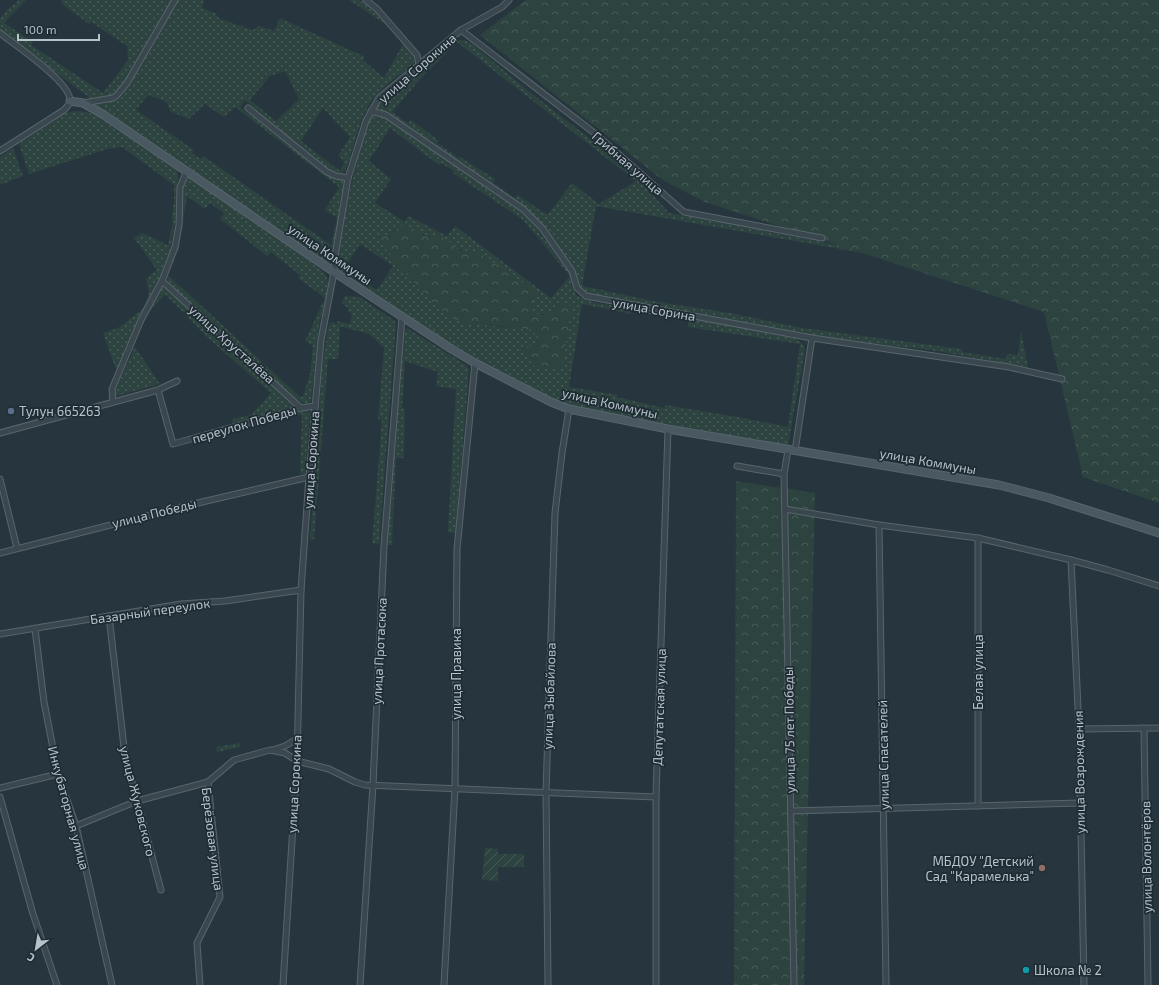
<svg xmlns="http://www.w3.org/2000/svg" width="1159" height="985" viewBox="0 0 1159 985" font-family="'Exo 2',sans-serif">
<style>
.grass{fill:url(#grass-dots);fill-rule:evenodd}
.forest{fill:url(#forest-crowns)}
.garden{fill:url(#garden-furrows)}
.lines{fill:none;stroke-linecap:round;stroke-linejoin:round}
.street-casing{stroke:#58656c;stroke-width:7}
.secondary-casing{stroke:#58656c;stroke-width:9}
.street{stroke:#3a474e;stroke-width:5}
.secondary{stroke:#495861;stroke-width:7}
.service-dot{fill:#5c6f8a;stroke:#1f2c34;stroke-width:1.5}
.education-dot{fill:#8d6e63;stroke:#1f2c34;stroke-width:1.5}
.culture-dot{fill:#0f9aa8;stroke:#1f2c34;stroke-width:1.5}
.labels{text-anchor:middle;stroke-width:3.5;stroke-linejoin:round;paint-order:stroke}
.street-label{font-size:13px;fill:#b7c2c9;stroke:#1f2c34}
.poi-label{font-size:13px;fill:#b7c2c9;stroke:#1f2c34;text-anchor:start}
</style>
<defs>
<pattern id="grass-dots" width="8" height="8" patternUnits="userSpaceOnUse"><rect width="8" height="8" fill="#2c433f"/><path d="M2 2h.1M6 6h.1" fill="none" stroke="#485c59" stroke-width="1.8" stroke-linecap="round"/></pattern>
<pattern id="forest-crowns" width="20" height="18" patternUnits="userSpaceOnUse"><rect width="20" height="18" fill="#2c433f"/><path d="M2 6a3 3 0 1 1 6 0M12 15a3 3 0 1 1 6 0" fill="none" stroke="#485c59"/></pattern>
<pattern id="garden-furrows" width="10" height="10" patternUnits="userSpaceOnUse"><rect width="10" height="10" fill="#2c433f"/><path d="M-1 1l2-2M0 10L10 0M9 11l2-2" fill="none" stroke="#485c59"/></pattern>
</defs>
<rect width="100%" height="100%" fill="#27363e"/>
<g class="grass">
<polygon points="19,0 26,0 4,23 33,42 31,45 103,93 128,60 127,46 91,22 89,24 63,5 61,0 172,0 128,77 118,92 113,96 98,99 91,99 0,30 0,19 7,10"/>
<path d="M178,0H204L202,8L215,13L220,19L253,30L259,26L274,31L280,18L365,57L363,60L384,78L404,42C410,49 420,56 412,65C399,76 377,90 369,105C358,124 354,148 346,169L343,173L340,174L327,169L245,100L240,107L325,173L343,180L345,187L332,257L329,263L322,260L95,104V102L111,101L117,99L122,94L134,77ZM285,71L299,99L276,121L250,100L270,76ZM148,95L167,102L170,111L189,119L205,104L224,117L235,107L339,187L325,210L337,218L331,245L203,156L201,159L192,153L194,150L136,110ZM323,108L350,137L338,156L345,162L340,171L301,141Z"/>
<polygon points="349,0 360,0 385,21 391,29 384,23"/>
<path d="M451,39L464,40L471,43L527,90L629,169L669,213L863,250V253L596,206L582,286L658,302L730,313L802,328L962,349V352L1006,359L1007,354L1018,355L1021,332L1028,367L930,350L842,340L770,328L584,293L577,285L573,267L540,223L529,211L515,200L392,115L387,112L375,110V107L382,97ZM457,42L636,181L599,204L572,183L548,214L543,212L518,195L515,198L493,183L495,179L460,157L459,158L437,143L438,140L411,120L408,123L392,112L421,78Z"/>
<polygon points="76,111 86,112 97,116 175,167 178,172 176,217 170,250 161,275 141,314 117,372 103,333 118,328 143,309 149,293 146,278 157,270 134,238 142,233 168,245 173,222 172,218 174,202 174,185 122,147 107,149 29,174 19,144 66,113"/>
<path d="M376,115L383,117L393,122L510,204L520,211L534,225L564,265L570,274L572,286L576,295L582,298L595,303L630,308L794,337L802,344L805,348L804,355L788,446L586,409L553,400L476,361L342,274L338,269L337,264L348,199L355,169L370,119L372,116ZM390,128L439,165L441,163L454,171L453,173L523,220L570,276L551,298L455,226L447,236L408,216L405,222L375,203L391,179L369,161ZM398,227L423,234L427,237C444,235 454,250 470,253L536,314C550,316 553,310 561,300L531,361L529,357L538,344L537,338L533,330L523,327H503L463,322L379,236H388ZM360,244L393,266L377,290L344,268ZM582,304L630,314L631,311L688,321V327L800,344L788,427L738,417L665,405L664,408L617,397L618,395L569,387Z"/>
<polygon points="13,148 23,176 0,185 0,157"/>
<path d="M186,177L192,179L292,248L324,272C328,278 329,284 328,291L319,325L311,401L307,404L301,402L293,396L175,290L168,281L167,277L176,248L182,188ZM187,196L205,209L210,203L224,213L220,219L267,256L271,252L300,275L298,278L325,298L305,341L313,346L310,374L303,396L300,397L168,275L179,248Z"/>
<polygon points="162,286 164,286 294,406 233,423 232,419 251,415 271,393 207,337 165,294 145,316"/>
<polygon points="345,296 360,297 395,321 396,324 379,544 372,543 382,420 378,419 384,348 369,334 340,326 338,359 328,359 314,540 310,539 322,369 328,327 331,322 337,324 338,321 350,324 352,313 348,312 349,309 342,303"/>
<polygon points="407,328 466,365 469,370 454,547 455,533 448,532 456,389 436,386 438,372 405,361 402,408 405,409 404,458 396,458 392,545 386,545 401,333"/>
<polygon points="135,347 160,384 116,396 114,393"/>
<polygon points="302,411 310,412 305,474 300,474 302,414 253,427 252,423"/>
<polygon points="240,743 240,747 217,752 216,747"/>
</g>
<g class="forest">
<polygon points="526,0 1159,0 1159,503 1083,477 1044,312 705,202 664,181 480,35"/>
<path d="M406,225L427,237L433,236L437,234L453,244L461,251L481,254L535,291L533,311C544,321 554,309 561,300L572,307L561,370L533,366L529,357L524,354V350L528,346L537,347C540,341 536,335 532,330C510,324 485,328 463,322C435,314 404,269 384,247L379,236H388L398,227Z"/>
<polygon points="736,481 815,493 804,985 734,985"/>
</g>
<polygon class="garden" points="485,848 498,849 498,854 524,854 524,867 498,867 498,881 482,880"/>
<g class="lines">
<g class="street-casing">
<g id="street">
<polyline points="366,0 377,9 417,55 419,64"/>
<polyline points="461,30 597,135 684,212 822,238"/>
<path d="M0,33C15,45 70,82 70,100C70,104 67,107 64,110L0,151"/>
<polyline points="83,103 113,98 117,95 127,83 175,0"/>
<polyline points="248,108 327,172 336,176 348,178"/>
<polyline points="371,111 386,115 523,209 542,228 572,271 577,288 586,296 812,338 1009,367 1062,379"/>
<polyline points="162,281 301,408"/>
<polyline points="158,390 173,444 301,408 315,406"/>
<polyline points="113,402 112,389 141,320 162,281 175,247 179,225 180,187 187,171"/>
<polyline points="0,433 158,390 177,381"/>
<polyline points="795,451 812,338"/>
<polyline points="737,466 784,474 788,450"/>
<polyline points="784,474 794,985"/>
<polyline points="0,479 17,548"/>
<polyline points="785,509 879,525 978,538 1071,560 1108,570 1159,586"/>
<polyline points="879,525 886,985"/>
<polyline points="978,538 978,806"/>
<polyline points="0,553 185,506 309,477"/>
<polyline points="1071,560 1079,729 1084,985"/>
<polyline points="109,616 125,756 161,890"/>
<polyline points="35,629 44,702 58,774 76,826 112,985"/>
<polyline points="0,634 181,604 225,601 301,590"/>
<polyline points="1144,728 1148,985"/>
<polyline points="1079,729 1159,728"/>
<polyline points="273,750 285,746 297,739"/>
<polyline points="208,782 234,760 270,750 285,753 297,761 329,769 355,782 365,785 656,797"/>
<polyline points="0,788 58,774"/>
<polyline points="0,797 33,914 57,985"/>
<polyline points="791,811 1080,803"/>
<polyline points="76,826 137,801 208,782 220,897 197,943 200,985"/>
<polyline points="283,985 297,761 301,590 309,477 321,340 334,272 335,256 348,178 366,121 379,98 461,30 502,7 509,0"/>
<polyline points="360,985 373,785 384,546 402,317"/>
<polyline points="444,985 455,788 457,549 475,363"/>
<polyline points="548,985 546,792 555,513 562,453 569,409"/>
<polyline points="656,985 656,797 668,429"/>
</g>
</g>
<g class="secondary-casing">
<polyline id="secondary" points="70,101 83,103 104,115 334,272 453,350 475,363 551,402 569,409 668,429 999,485 1049,498 1159,533"/>
</g>
<use href="#street" class="street"/>
<use href="#secondary" class="secondary"/>
</g>
<circle class="service-dot" cx="11" cy="411" r="4"/>
<circle class="education-dot" cx="1042" cy="868" r="4"/>
<circle class="culture-dot" cx="1026" cy="970" r="4"/>
<g class="labels">
<g class="street-label">
<text transform="translate(417 68) rotate(-41)" y="5">улица Сорокина</text>
<text transform="translate(628 163) rotate(41)" y="5">Грибная улица</text>
<text transform="translate(330 254) rotate(34)" y="5">улица Коммуны</text>
<text transform="translate(654 309) rotate(10)" y="5">улица Сорина</text>
<text transform="translate(232 344) rotate(42)" y="5">улица Хрусталёва</text>
<text transform="translate(610 403) rotate(13)" y="5">улица Коммуны</text>
<text transform="translate(244 424) rotate(-16)" y="5">переулок Победы</text>
<text transform="translate(311 460) rotate(-86)" y="5">улица Сорокина</text>
<text transform="translate(928 461) rotate(10)" y="5">улица Коммуны</text>
<text transform="translate(154 513) rotate(-14)" y="5">улица Победы</text>
<text transform="translate(150 611) rotate(-8)" y="5">Базарный переулок</text>
<text transform="translate(379 651) rotate(-87)" y="5">улица Протасюка</text>
<text transform="translate(978 672) rotate(-90)" y="5">Белая улица</text>
<text transform="translate(456 674) rotate(-90)" y="5">улица Правика</text>
<text transform="translate(549 696) rotate(-88)" y="5">улица Зыбайлова</text>
<text transform="translate(659 707) rotate(-88)" y="5">Депутатская улица</text>
<text transform="translate(789 730) rotate(-91)" y="5">улица 75 лет Победы</text>
<text transform="translate(883 755) rotate(-91)" y="5">улица Спасателей</text>
<text transform="translate(1079 772) rotate(-91)" y="5">улица Возрождения</text>
<text transform="translate(294 784) rotate(-87)" y="5">улица Сорокина</text>
<text transform="translate(138 801) rotate(76)" y="5">улица Жуковского</text>
<text transform="translate(69 808) rotate(75)" y="5">Инкубаторная улица</text>
<text transform="translate(213 839) rotate(83)" y="5">Берёзовая улица</text>
<text transform="translate(1146 857) rotate(-91)" y="5">улица Волонтёров</text>
</g>
<g class="poi-label">
<text x="19" y="416">Тулун 665263</text>
<text x="1034" y="866" text-anchor="end">МБДОУ "Детский<tspan x="1034" dy="15">Сад "Карамелька"</tspan></text>
<text x="1034" y="975">Школа № 2</text>
</g>
</g>
<g transform="translate(36 949) rotate(211)" stroke="#1f2c34" stroke-width="3" paint-order="stroke">
<path d="M0-3L7 15L0 10L-7 15Z" fill="#b7c2c9"/>
<text y="-6" font-size="11" font-weight="bold" text-anchor="middle" fill="#b7c2c9">С</text>
</g>
<path d="M18 34v6h81v-6" fill="none" stroke="#b7c2c9" stroke-width="2"/>
<text x="24" y="34" font-size="12" fill="#b7c2c9" stroke="#1f2c34" stroke-width="3" paint-order="stroke">100 m</text>
</svg>
